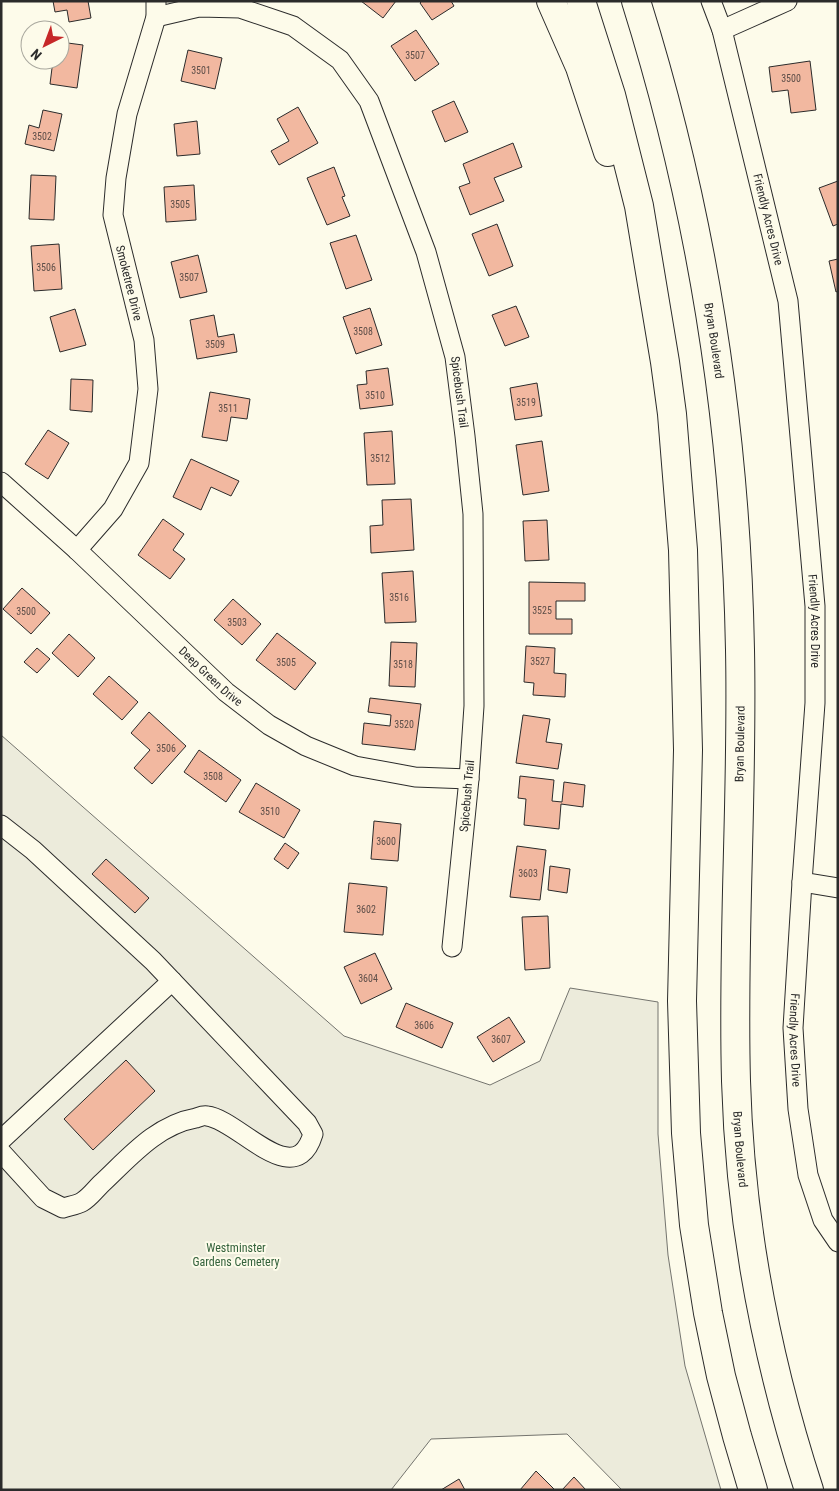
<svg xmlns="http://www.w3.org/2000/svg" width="839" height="1491" viewBox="0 0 839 1491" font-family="'Roboto Condensed',sans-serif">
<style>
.green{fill:#ecebdb;stroke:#74746e}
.building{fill:#f2b8a0;stroke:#2b2b2b}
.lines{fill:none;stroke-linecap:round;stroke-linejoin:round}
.minor-casing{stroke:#2b2b2b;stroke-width:21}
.highway-casing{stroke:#2b2b2b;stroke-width:30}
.minor{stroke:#fdfbea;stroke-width:19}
.highway{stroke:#fdfbea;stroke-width:28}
.labels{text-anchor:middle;stroke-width:4;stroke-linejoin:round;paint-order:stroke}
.number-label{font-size:10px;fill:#5d4e48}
.street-label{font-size:12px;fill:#2b2b2b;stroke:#fdfbea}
.park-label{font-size:12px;fill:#34623c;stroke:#fdfbea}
</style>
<rect width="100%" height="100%" fill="#fdfbea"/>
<polygon class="green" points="1,735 344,1036 490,1085 540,1061 570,988 658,1002 658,1134 668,1255 685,1366 721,1490 622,1490 567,1434 431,1439 391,1490 1,1490"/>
<g class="building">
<polygon points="53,1 88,1 91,18 69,22 67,10 55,12"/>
<polygon points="361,1 396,1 383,18"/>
<polygon points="422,1 451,1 454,6 432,20 420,3"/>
<polygon points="416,30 439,64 415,81 391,46"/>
<polygon points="60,42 83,45 77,88 50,84 53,60 60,60"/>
<polygon points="188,50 222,58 215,89 181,81"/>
<polygon points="810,61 816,110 791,113 788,90 772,92 769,67"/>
<polygon points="454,101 468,132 445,142 432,111"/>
<polygon points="298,107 318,143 279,165 271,151 289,141 277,119"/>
<polygon points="43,110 62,114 54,151 25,144 29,125 39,128"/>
<polygon points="197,121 200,154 177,156 174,124"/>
<polygon points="513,143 522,167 494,178 504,201 470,215 459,187 470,183 463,164"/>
<polygon points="334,167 345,196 342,197 350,216 327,225 307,178"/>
<polygon points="31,175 56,176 54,220 29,219"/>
<polygon points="838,181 838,224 833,226 819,188"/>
<polygon points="194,185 196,220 166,222 164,187"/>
<polygon points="497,224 513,266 489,276 472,234"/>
<polygon points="356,235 372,280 346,289 330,243"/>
<polygon points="59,244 62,289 34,291 31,246"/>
<polygon points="198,255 207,292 180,298 171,262"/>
<polygon points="838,259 838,291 836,292 829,261"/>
<polygon points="516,306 529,337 505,346 492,315"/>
<polygon points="370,308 382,345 356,354 343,317"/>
<polygon points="75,309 86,345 60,352 50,317"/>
<polygon points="214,315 218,337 234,334 237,352 197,359 190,320"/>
<polygon points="388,368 393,405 360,409 357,385 367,384 366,371"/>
<polygon points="71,379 93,380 92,412 70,410"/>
<polygon points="537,383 542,416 515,420 510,388"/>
<polygon points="210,392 250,399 247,419 231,417 227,441 202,437"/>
<polygon points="48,430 69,443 48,479 25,464"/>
<polygon points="392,431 395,484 367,485 364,433"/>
<polygon points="542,441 549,491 523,495 516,445"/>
<polygon points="191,459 239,481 231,496 211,487 201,510 173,497"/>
<polygon points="411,499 414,550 371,553 370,526 383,525 382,500"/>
<polygon points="163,519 184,534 173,550 185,559 170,579 138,555"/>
<polygon points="547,520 549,560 525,561 523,521"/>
<polygon points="413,571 416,622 385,623 382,573"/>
<polygon points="529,582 585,583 585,601 556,601 556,619 572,619 572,634 529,634"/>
<polygon points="22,588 50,613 31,634 3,609"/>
<polygon points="233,599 261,624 242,645 214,620"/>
<polygon points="277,633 316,663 295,690 256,660"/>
<polygon points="69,634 95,658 78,677 52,653"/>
<polygon points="391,642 417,643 415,687 389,686"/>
<polygon points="526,646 555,648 554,673 566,674 565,697 533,695 534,683 524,682"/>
<polygon points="37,648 50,659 37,673 24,662"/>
<polygon points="109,676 138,702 122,720 93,694"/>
<polygon points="370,698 421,704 415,750 362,744 364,723 390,726 391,715 368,712"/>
<polygon points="149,712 186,746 152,784 134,768 150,750 131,733"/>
<polygon points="523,715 550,719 546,742 562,744 558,769 516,763"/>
<polygon points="199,750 241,780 226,802 184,772"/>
<polygon points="520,776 554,780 552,801 562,802 564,782 585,785 583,807 561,804 559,829 524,825 526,799 518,798"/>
<polygon points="256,783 300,810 284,838 239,812"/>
<polygon points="374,821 401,824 398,861 371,859"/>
<polygon points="285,843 299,853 288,869 274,859"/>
<polygon points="517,846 546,850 540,900 510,897"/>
<polygon points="106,859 149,898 135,913 92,874"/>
<polygon points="550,866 570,869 567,893 548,890"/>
<polygon points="349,883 387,887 383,935 344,932"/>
<polygon points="548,916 550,968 525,970 522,917"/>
<polygon points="375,953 392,989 361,1004 344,967"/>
<polygon points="406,1003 453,1023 442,1048 396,1027"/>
<polygon points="509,1017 525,1042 493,1062 477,1037"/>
<polygon points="126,1060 155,1091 93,1150 64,1119"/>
<polygon points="536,1471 555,1490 520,1490"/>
<polygon points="574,1477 586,1490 562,1490"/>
<polygon points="459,1479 465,1490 441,1490"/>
</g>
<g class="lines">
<g class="minor-casing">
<g id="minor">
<path id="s1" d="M711,1L722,30L788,301L815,606V703L802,882L793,1028L798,1109L808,1175L823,1220L838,1242"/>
<path id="s2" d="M156,17L199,7L240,8L293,26L340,60L369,101L426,252L455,357L465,436L473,514L474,706L469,779L452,947"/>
<polyline points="722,30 787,1"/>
<path id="s3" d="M1,482L77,550L226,692L269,725L306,746L355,766L415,777L469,779"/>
<polyline points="77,550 113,509 139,463 148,389 144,340 113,215 116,178 127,114 156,17 156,1"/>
<path d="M1,825L33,850L153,961L307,1123L313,1134C295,1194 238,1119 207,1116C204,1115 199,1117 196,1118C156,1125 129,1158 101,1184C95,1190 89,1198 82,1202C77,1205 69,1206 63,1208L43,1198L1,1152"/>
<polyline points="802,882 838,888"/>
<polyline points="1,1140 172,981"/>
</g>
</g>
<g class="highway-casing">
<g id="highway">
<polyline points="551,1 580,67 608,152"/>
<polyline points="581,1 611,95 639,206 665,362 672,414 683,550 688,750 682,1001 686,1133 694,1225 708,1313 721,1376 737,1436 753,1490"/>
<path id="s4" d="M636,1C702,211 736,430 740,650C743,793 732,937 736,1081C740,1220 766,1358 809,1490"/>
</g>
</g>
<use href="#minor" class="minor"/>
<use href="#highway" class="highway"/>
</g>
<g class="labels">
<g class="number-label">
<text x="415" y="59">3507</text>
<text x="201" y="74">3501</text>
<text x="791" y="82">3500</text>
<text x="42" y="140">3502</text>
<text x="180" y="208">3505</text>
<text x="46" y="271">3506</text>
<text x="189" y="281">3507</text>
<text x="363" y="335">3508</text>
<text x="215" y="348">3509</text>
<text x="375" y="399">3510</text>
<text x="526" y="406">3519</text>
<text x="228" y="412">3511</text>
<text x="380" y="462">3512</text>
<text x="399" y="601">3516</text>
<text x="542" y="614">3525</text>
<text x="26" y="615">3500</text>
<text x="237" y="626">3503</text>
<text x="540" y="665">3527</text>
<text x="286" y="666">3505</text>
<text x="403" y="668">3518</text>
<text x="404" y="728">3520</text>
<text x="166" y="752">3506</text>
<text x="213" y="780">3508</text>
<text x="270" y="815">3510</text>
<text x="386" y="845">3600</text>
<text x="528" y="877">3603</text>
<text x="366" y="913">3602</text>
<text x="368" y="982">3604</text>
<text x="424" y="1029">3606</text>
<text x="501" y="1043">3607</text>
</g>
<g class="street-label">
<text dy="4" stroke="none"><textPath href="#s1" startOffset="226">Friendly Acres Drive</textPath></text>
<text transform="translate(129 283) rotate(76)" y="4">Smoketree Drive</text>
<text dy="4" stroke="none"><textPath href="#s4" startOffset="349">Bryan Boulevard</textPath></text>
<text dy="4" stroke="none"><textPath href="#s2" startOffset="555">Spicebush Trail</textPath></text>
<text dy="4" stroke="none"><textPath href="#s1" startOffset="631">Friendly Acres Drive</textPath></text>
<text dy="4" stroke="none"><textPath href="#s3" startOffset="286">Deep Green Drive</textPath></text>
<text transform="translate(740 744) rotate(-89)" y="4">Bryan Boulevard</text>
<text transform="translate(467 796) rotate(-85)" y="4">Spicebush Trail</text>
<text dy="4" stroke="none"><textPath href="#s1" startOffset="1051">Friendly Acres Drive</textPath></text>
<text dy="4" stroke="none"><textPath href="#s4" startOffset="1159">Bryan Boulevard</textPath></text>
</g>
<g class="park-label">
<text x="236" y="1252">Westminster<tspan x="236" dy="14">Gardens Cemetery</tspan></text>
</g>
</g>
<rect width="839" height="1491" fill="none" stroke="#2b2b2b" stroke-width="5"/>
<g transform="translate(45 45) rotate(222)"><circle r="24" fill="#fdfbea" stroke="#a9a89e"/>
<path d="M0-4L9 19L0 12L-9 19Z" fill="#c62828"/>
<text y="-8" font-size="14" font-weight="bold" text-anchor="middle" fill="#2b2b2b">N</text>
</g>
</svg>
